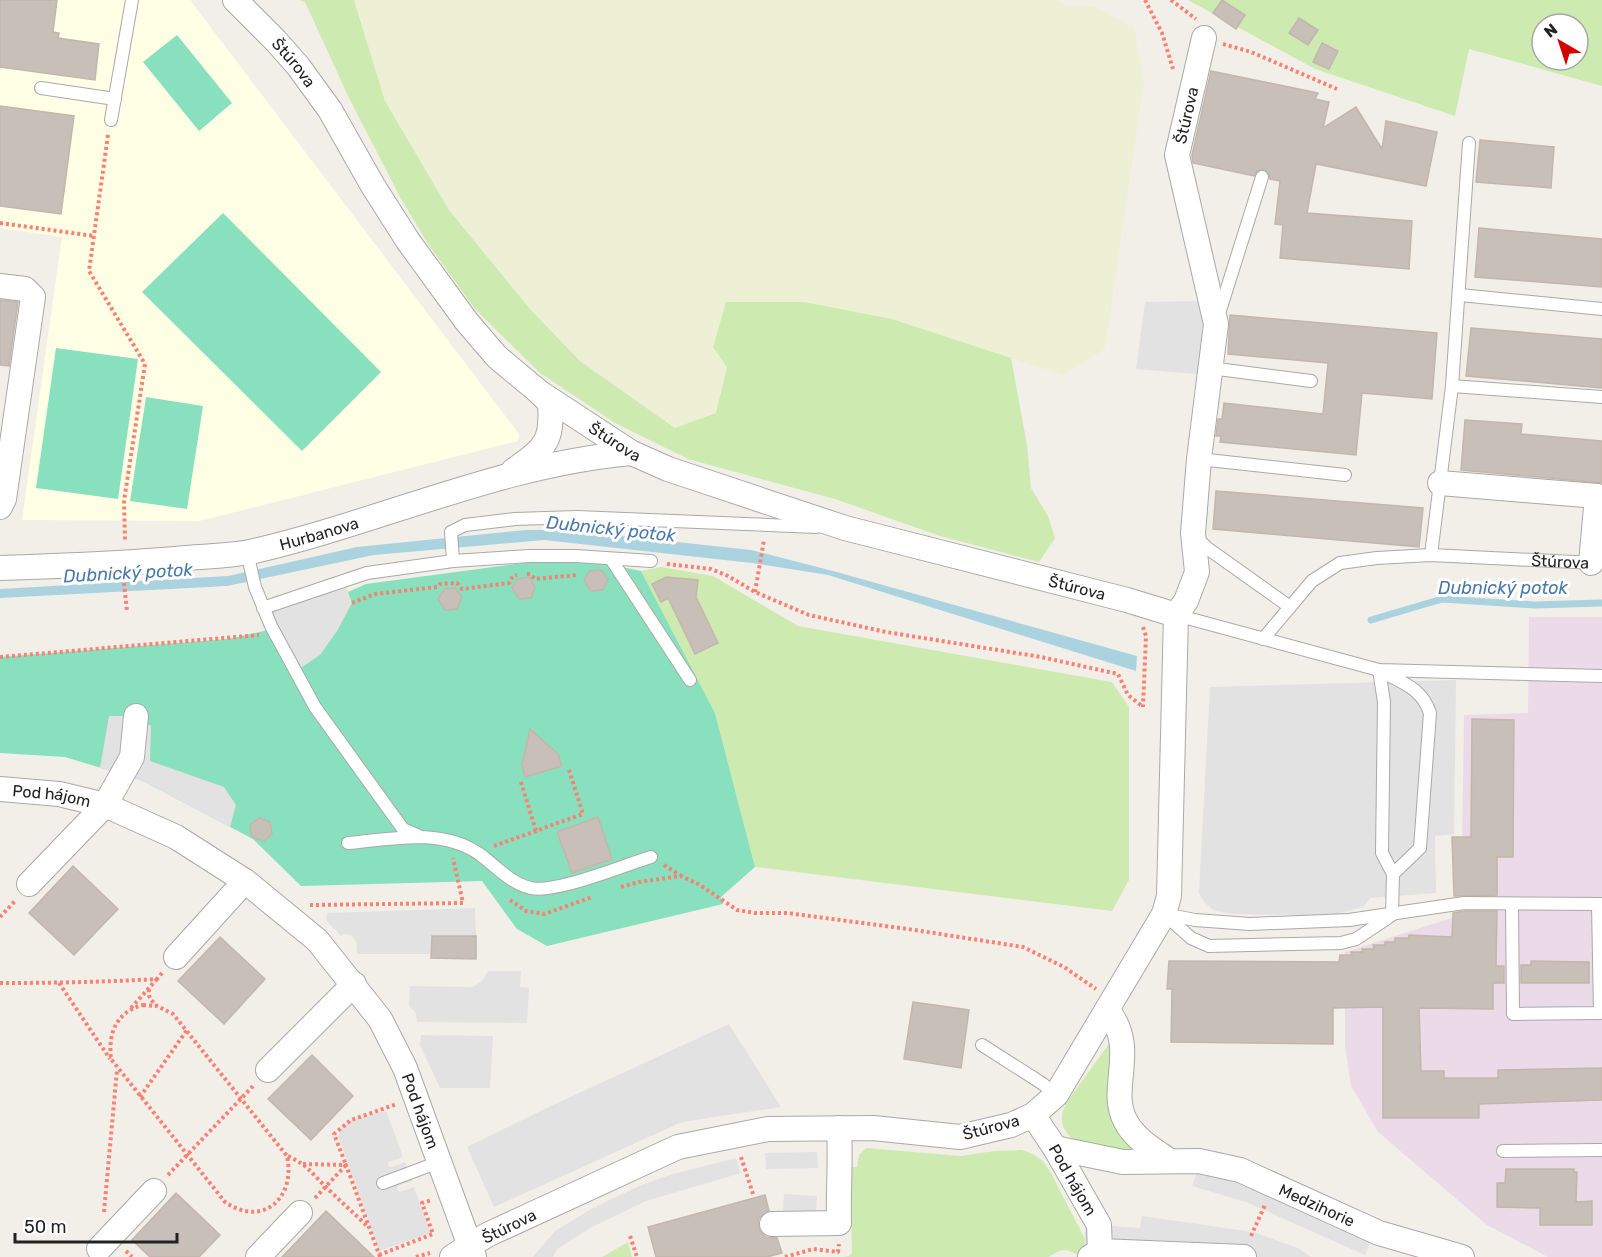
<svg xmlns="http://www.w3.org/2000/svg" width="1602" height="1257" viewBox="0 0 1602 1257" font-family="Rubik,sans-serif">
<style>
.industrial{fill:#ebdbe8}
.education{fill:#ffffe5}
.farmland{fill:#eef0d5}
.grass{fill:#cdebb0;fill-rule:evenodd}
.pitch{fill:#88e0be}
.parking{fill:#e2e2e2}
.water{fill:#aad3df}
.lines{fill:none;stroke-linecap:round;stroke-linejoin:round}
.stream{stroke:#aad3df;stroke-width:7}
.building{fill:#c7bfb8;stroke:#c4b6ab;stroke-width:1.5}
.service-casing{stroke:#a9a9a9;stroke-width:14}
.minor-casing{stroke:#a9a9a9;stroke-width:26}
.path{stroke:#fa8072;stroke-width:4;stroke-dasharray:3 3;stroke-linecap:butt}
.service{stroke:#fff;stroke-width:12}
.minor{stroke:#fff;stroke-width:24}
.labels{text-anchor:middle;stroke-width:6;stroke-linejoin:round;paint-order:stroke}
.street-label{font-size:16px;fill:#222;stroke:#fff}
.water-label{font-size:18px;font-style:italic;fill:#4a7aab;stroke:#fff}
</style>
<rect width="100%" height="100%" fill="#f2efe9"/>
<polygon class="industrial" points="1529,617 1602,617 1602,1257 1548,1257 1487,1225 1378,1132 1351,1086 1345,1046 1345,952 1461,915 1464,715 1528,713"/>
<polygon class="education" points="0,0 190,0 519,434 518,441 199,521 22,520 62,237 0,228"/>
<polygon class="farmland" points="354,0 1057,0 1066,5 1096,7 1134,27 1144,81 1105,349 1064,375 975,347 727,367 716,413 676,428 580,361 530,309 449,210 385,101"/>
<g class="grass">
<polygon points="299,0 354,0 385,101 449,210 530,309 580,361 675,428 716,413 727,367 713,347 726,302 804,302 892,319 1011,358 1027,445 1031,488 1048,516 1055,538 1039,562 940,536 835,499 688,459 615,423 540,373 475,309 428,244 400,197 348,96 305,2"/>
<path d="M1188,0H1602V86L1469,49L1455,116L1315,69ZM1542,24H1578V60H1542Z"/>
<polygon points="661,567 713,576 798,626 1112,682 1129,707 1129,880 1112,911 755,867 715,713 641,571"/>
<path d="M1111,1041L1114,1098L1147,1155L1073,1140C1061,1128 1058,1117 1067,1102Z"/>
<path d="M866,1148L961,1156L994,1151L1022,1150L1033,1154L1043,1161L1051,1173L1086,1241L1084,1250L1078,1255C1063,1248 1063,1248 1049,1257H843L849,1256L852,1253L850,1167H857L859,1155Z"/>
<polygon points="628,1242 632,1257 602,1257"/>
</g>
<g class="pitch">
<polygon points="177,35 232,103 199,131 143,62"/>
<polygon points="223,213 381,372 302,451 142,292"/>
<polygon points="56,348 138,359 118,499 36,488"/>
<polygon points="146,397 203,406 187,509 130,501"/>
<polygon points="530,562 603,563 641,571 715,713 755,867 721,897 723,904 547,946 517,929 482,881 301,886 253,839 141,780 65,757 0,753 0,657 229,639 264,631 271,626 366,584"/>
</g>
<g class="parking">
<polygon points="1206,301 1197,374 1136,369 1145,302"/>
<polygon points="344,581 352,603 337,631 320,655 296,671 263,608"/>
<polygon points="1456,680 1454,834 1435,836 1436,893 1370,898 1363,907 1329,916 1232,914 1214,910 1205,903 1199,893 1210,687"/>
<polygon points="109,716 136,716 151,726 150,761 224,787 236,805 230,827 141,780 100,768"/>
<polygon points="475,908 476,936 432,936 431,954 357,954 357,943 351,935 344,934 341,936 326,920 327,913"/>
<polygon points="488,971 521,971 520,987 529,988 527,1023 417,1022 416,1013 409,1006 410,986 473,987 482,981"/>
<polygon points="729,1024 781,1107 682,1122 494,1207 467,1147 553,1105"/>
<polygon points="421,1035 493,1036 490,1088 440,1088 420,1045"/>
<polygon points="386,1111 403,1157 389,1162 388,1166 392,1167 405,1162 412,1181 398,1186 397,1189 400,1192 414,1187 431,1233 379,1251 338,1136 343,1127 351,1120"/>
<polygon points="817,1152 818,1168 766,1169 765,1153"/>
<polygon points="736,1158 741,1173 646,1201 592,1227 557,1249 553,1257 533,1257 555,1231 593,1208 639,1186 673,1174"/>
<polygon points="1199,1167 1253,1183 1372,1239 1365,1255 1246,1202 1192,1186"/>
<polygon points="784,1194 817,1196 816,1212 783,1211"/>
<polygon points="1142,1216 1253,1232 1298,1248 1311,1257 1076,1257 1084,1250 1085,1229 1099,1225 1140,1228"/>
</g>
<polygon class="water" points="525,530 565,530 751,550 833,571 1137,656 1136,671 828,575 752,563 544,540 374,555 227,586 0,598 0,589 228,576 357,547"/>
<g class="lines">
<polyline class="stream" points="1371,620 1442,599 1534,605 1602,603"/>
</g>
<g class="building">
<polygon points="0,0 57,0 53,32 59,33 58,38 99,44 95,80 0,67"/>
<polygon points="1222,0 1245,15 1236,29 1213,13"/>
<polygon points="1299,18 1318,30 1308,45 1289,33"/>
<polygon points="1322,43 1338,51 1329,69 1313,62"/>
<polygon points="1211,71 1318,93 1315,99 1329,102 1323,128 1356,107 1382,149 1386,121 1437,132 1426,186 1316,164 1307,213 1412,221 1409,269 1280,258 1283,225 1275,224 1280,181 1270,179 1268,172 1264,169 1257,171 1254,176 1193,163 1192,155"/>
<polygon points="0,106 74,116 61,214 0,206"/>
<polygon points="1480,140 1554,147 1551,188 1476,182"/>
<polygon points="1479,228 1602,239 1602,287 1475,277"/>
<polygon points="0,300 18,302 9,366 0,365"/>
<polygon points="1230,315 1437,333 1432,399 1362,393 1356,455 1220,442 1221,436 1216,436 1218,419 1222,419 1224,403 1323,414 1328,363 1228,354"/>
<polygon points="1471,328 1602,339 1602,388 1466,376"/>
<polygon points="1465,420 1522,424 1521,434 1602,441 1602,483 1461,470"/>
<polygon points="1216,491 1423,508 1419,547 1213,529"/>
<polygon points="601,570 608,579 603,590 591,591 584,581 589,571"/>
<polygon points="529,577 535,587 531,598 519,599 512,588 517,579"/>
<polygon points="666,577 698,580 696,597 718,643 695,654 668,598 661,602 652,584"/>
<polygon points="455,588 462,597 457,609 445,610 438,599 444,589"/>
<polygon points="1472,719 1514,720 1513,857 1497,857 1497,895 1454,896 1452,837 1471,837"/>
<polygon points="530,729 558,754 562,766 525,777 522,765"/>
<polygon points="598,817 612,859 572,873 557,832"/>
<polygon points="259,818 270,822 272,834 264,841 252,837 250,825"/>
<polygon points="73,866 118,909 74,955 29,913"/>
<polygon points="1465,911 1497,911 1496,966 1504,966 1504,983 1493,983 1493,1009 1419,1008 1421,1071 1444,1071 1444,1078 1498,1078 1498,1070 1602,1068 1602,1100 1479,1104 1479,1118 1383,1118 1383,1007 1333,1008 1333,1044 1171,1042 1172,989 1167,989 1169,961 1339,962 1340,955 1352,955 1351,952 1363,952 1362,949 1374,949 1373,945 1385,945 1385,942 1395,942 1395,938 1409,938 1409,935 1452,937 1453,913"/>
<polygon points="432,936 476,936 476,959 431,958"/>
<polygon points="220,937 265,979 224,1024 178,981"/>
<polygon points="1531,961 1589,962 1589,983 1521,983 1521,965 1531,965"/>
<polygon points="913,1002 969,1010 961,1068 904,1059"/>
<polygon points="312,1055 353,1096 311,1140 268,1099"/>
<polygon points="1506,1169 1574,1169 1574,1172 1577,1172 1576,1202 1592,1201 1592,1225 1540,1225 1540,1208 1497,1207 1497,1183 1505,1183"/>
<polygon points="176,1193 220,1235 199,1257 150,1257 132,1240"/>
<polygon points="765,1195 769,1211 759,1218 758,1225 760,1231 766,1237 777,1238 782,1253 767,1257 656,1257 648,1227"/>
<polygon points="326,1211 374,1257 282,1257"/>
</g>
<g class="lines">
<g class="service-casing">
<g id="service">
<polyline points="41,88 115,99"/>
<polyline points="111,120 132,0"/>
<polyline points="1460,295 1602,309"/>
<polyline points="1218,317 1262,177"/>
<polyline points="1210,368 1311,381"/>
<polyline points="1452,386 1602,397"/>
<polyline points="1199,459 1345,475"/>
<polyline points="1195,536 1207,548 1290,607"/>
<polyline points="247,552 255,587 271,626 315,707 403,829 419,836"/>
<polyline points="1431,555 1452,386 1469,143"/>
<polyline points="611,559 690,680"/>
<polyline points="453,561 451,532 465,525 515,519 577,517 816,527"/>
<polyline points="263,608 367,573 453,561 529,556 576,556 651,561"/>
<polyline points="1176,615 1379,670 1602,676"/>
<path id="s1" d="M1263,639L1312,581L1340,563L1377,558L1431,555L1595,563"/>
<polyline points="1379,670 1384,702 1382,853 1393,874 1392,915"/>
<path d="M1382,672C1404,683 1422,689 1430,713L1420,848L1393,874"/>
<path d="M348,843C392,839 439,828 478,853C495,865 511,884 531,888C555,894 624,865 651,857"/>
<polyline points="1512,904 1513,1014 1600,1013 1598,904"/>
<polyline points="1164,914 1195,920 1250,924 1349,920 1464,903 1602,904"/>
<polyline points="1164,914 1191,938 1209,946 1341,943 1356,939 1389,917"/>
<polyline points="982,1045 1043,1084 1056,1095"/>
<polyline points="1503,1151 1602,1150"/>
<polyline points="383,1183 439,1162"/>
</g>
</g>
<g class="minor-casing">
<g id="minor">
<path id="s2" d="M235,0L276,41L298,66L330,110L373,186L408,241L467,322L497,357L539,392L632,453L668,469L845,528L1127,600L1176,615L1169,896L1164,914L1056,1095L1033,1115L1011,1125L960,1137L873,1128L768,1129L678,1147L487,1235L452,1257"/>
<polyline points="0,286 25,289 33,297 4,499 0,507"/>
<path d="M513,471C544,448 553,444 550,403L539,392"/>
<polyline points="1440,483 1597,496 1591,563"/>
<path id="s3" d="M0,568C62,566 124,564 186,558C207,556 229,556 250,552C378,523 501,464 632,453"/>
<path id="s4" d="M1176,615L1186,601L1197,572L1193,533L1199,459L1216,324L1177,155L1204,38"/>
<path id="s5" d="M0,789L59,794L105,805L176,837L245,881L317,940L380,1019L405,1068L474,1257"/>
<polyline points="29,884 105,805 132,757 136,716"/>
<polyline points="176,957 245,881"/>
<path d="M1108,1011C1139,1050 1107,1089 1126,1122C1136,1140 1154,1150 1170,1161"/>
<polyline points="268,1070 354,984"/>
<path id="s6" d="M1033,1115L1055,1148L1099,1225L1100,1251"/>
<path id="s7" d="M1055,1148L1123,1162L1199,1161L1240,1170L1379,1233L1462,1257"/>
<path d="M772,1224L839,1223C838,1191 841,1160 839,1128"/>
<polyline points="99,1249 154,1191"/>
<polyline points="258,1257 300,1213"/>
<polyline points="1090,1257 1100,1251 1244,1257"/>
</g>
</g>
<g class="path">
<polyline points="1145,0 1162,33 1173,69"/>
<polyline points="1171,0 1196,19"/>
<polyline points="1223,44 1251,52 1337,89"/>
<polyline points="108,135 89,271 145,364 124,501 125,541"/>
<polyline points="0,223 94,236"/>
<polyline points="667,564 711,569 728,576 755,592 809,615 886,632 1041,657 1118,674 1128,695 1143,707"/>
<polyline points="527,574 530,574 535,579 577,575"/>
<polyline points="124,583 127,611"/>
<polyline points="755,592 764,540"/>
<polyline points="352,603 375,594 437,587 440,584 457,583 462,589 509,583 513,576 517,575"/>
<polyline points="1143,627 1146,636 1143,707"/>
<polyline points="0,657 259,635"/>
<polyline points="521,782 536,831"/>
<polyline points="494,846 583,814 568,767"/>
<polyline points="664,865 680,875"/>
<polyline points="621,887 639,882 681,876 700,885 737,910 755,913 787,913 908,929 1023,947 1064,967 1096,989"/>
<polyline points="510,900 526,911 544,914 592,897"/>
<polyline points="310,905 463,903 453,858"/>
<polyline points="0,917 16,900"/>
<path d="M0,983C52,983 104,982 157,979L162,973"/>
<polyline points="59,983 110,1059"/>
<path d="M149,989C148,998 151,1000 157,1006"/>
<path d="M143,1005L157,1006L173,1014L287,1156C296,1198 263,1228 225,1202L111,1059C108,1033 116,1012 143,1005Z"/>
<polyline points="131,1008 157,979"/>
<polyline points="140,1097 187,1030"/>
<path d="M288,1156C310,1167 311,1173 328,1189C341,1202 354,1213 367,1226"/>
<polyline points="741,1157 753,1194"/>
<polyline points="303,1164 346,1165 380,1257"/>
<polyline points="168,1175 254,1085"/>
<polyline points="315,1198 346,1165 334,1134 351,1120 397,1104"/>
<polyline points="104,1212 117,1070"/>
<polyline points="630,1236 637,1257"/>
<polyline points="1251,1236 1265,1205"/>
<polyline points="126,1251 132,1257"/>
<polyline points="379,1255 433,1234 422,1203 432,1200"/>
<polyline points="416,1257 430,1253"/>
<polyline points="785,1257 813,1249 838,1252 839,1244"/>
</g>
<use href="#service" class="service"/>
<use href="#minor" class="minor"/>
</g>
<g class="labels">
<g class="street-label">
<text dy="6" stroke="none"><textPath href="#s2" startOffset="86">Štúrova</textPath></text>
<text dy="6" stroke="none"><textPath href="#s4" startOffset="512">Štúrova</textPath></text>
<text dy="6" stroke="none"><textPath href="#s2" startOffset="590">Štúrova</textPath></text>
<text dy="6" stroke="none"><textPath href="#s3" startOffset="322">Hurbanova</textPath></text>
<text dy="6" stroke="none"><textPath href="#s1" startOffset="330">Štúrova</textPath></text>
<text dy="6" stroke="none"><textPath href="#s2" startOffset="1076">Štúrova</textPath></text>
<text dy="6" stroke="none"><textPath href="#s5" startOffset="52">Pod hájom</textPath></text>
<text dy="6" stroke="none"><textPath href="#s5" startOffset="561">Pod hájom</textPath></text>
<text transform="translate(991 1127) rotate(-15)" y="6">Štúrova</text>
<text dy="6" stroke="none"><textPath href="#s6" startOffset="76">Pod hájom</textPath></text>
<text dy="6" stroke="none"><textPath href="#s7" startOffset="272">Medzihorie</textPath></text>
<text transform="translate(509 1226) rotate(-26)" y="6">Štúrova</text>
</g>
<g class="water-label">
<text transform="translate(611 529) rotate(6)" y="6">Dubnický potok</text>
<text transform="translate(128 573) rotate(-3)" y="6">Dubnický potok</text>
<text x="1503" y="594">Dubnický potok</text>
</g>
</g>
<g transform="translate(1560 42) rotate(321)"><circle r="28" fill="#ffffff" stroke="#a7a7a7" stroke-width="1.5"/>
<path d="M0-4.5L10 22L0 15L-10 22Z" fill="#d40000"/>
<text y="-9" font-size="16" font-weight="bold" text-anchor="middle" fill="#222222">N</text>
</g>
<path d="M15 1233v9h162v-9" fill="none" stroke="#222222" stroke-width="3"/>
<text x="24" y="1233" font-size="18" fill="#222222" stroke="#ffffff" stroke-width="4.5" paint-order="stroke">50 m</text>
</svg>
